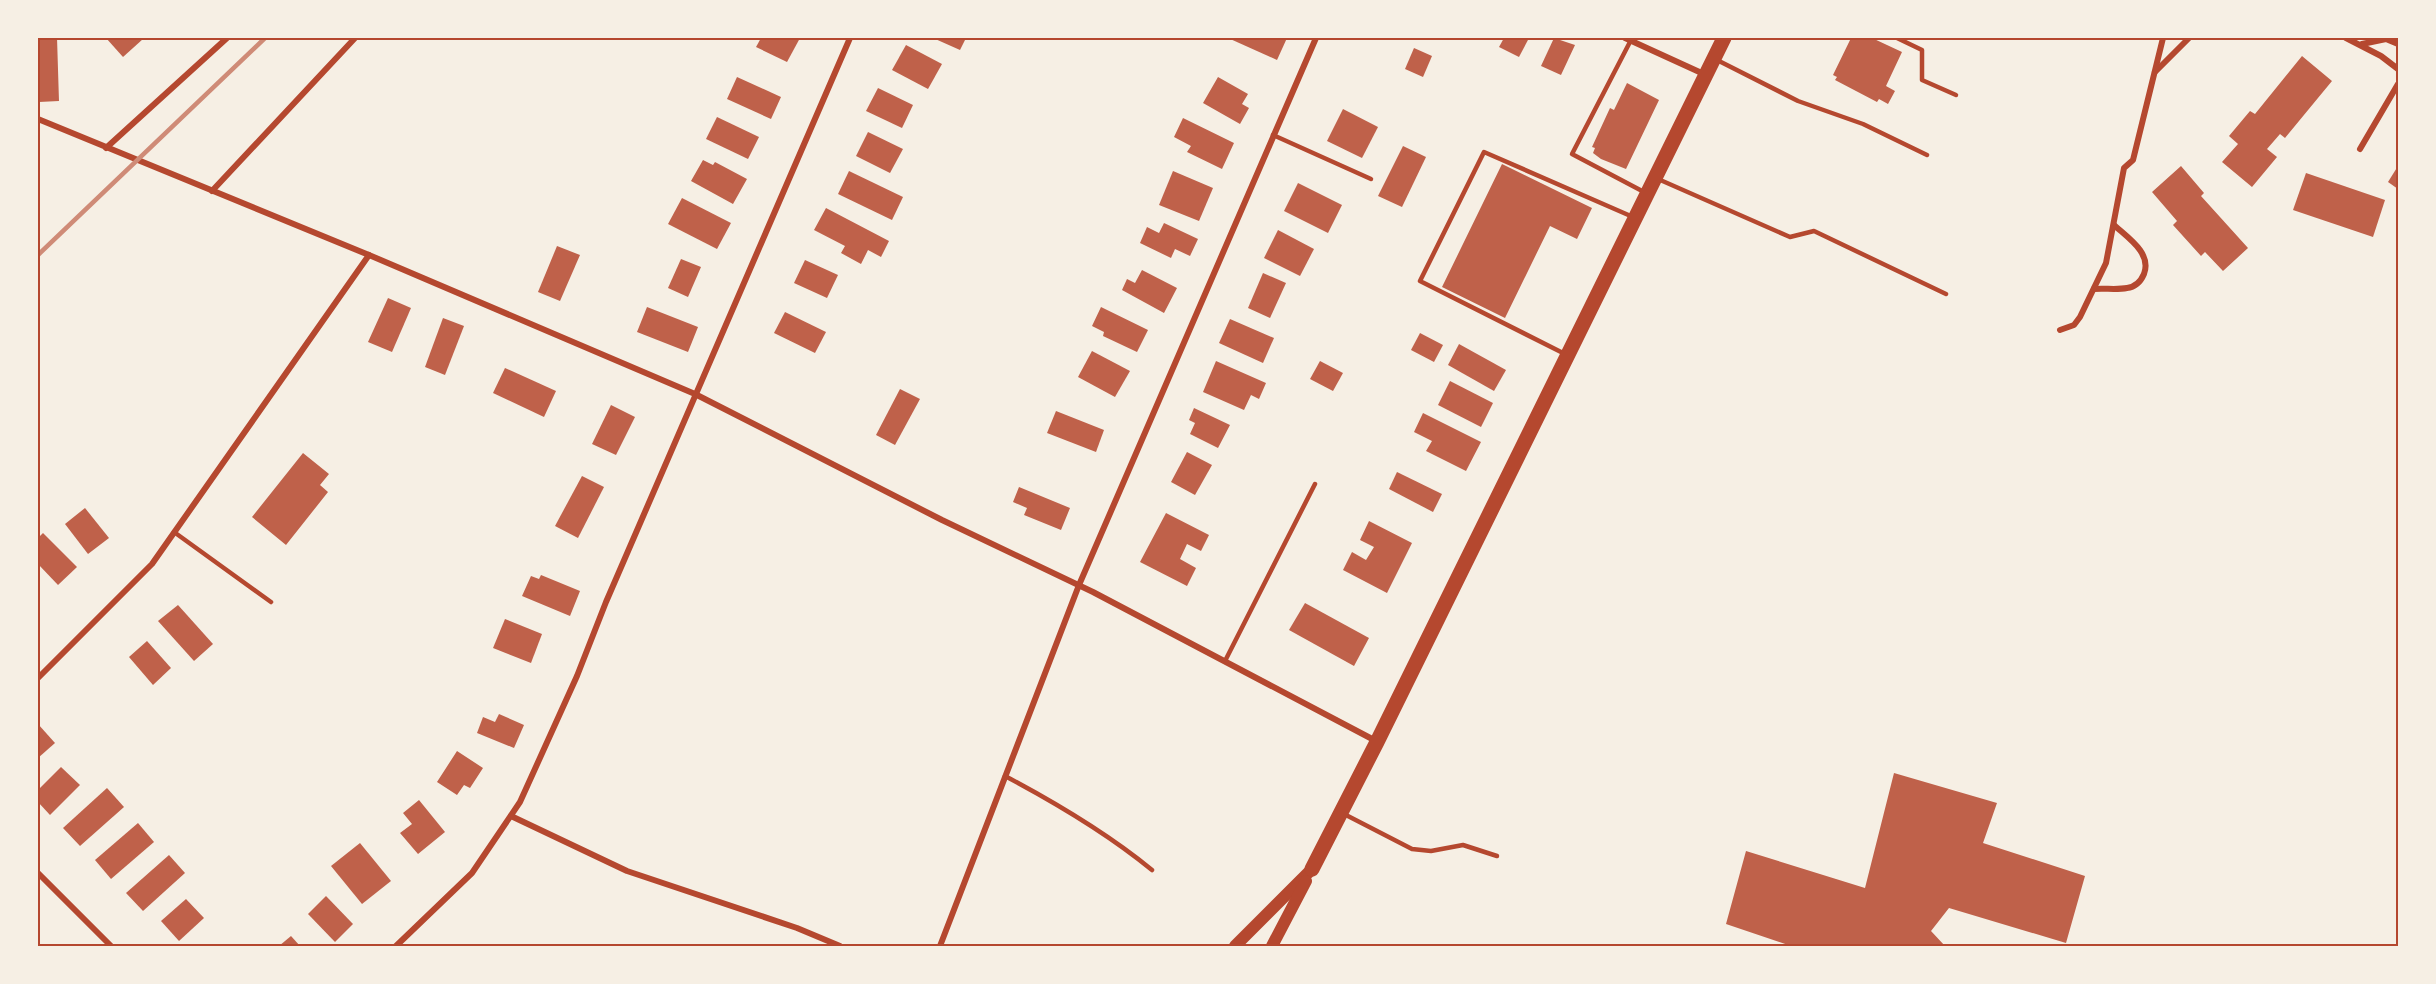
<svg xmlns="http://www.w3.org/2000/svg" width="2436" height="984" viewBox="0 0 2436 984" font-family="'Fira Sans',sans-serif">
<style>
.building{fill:#bf614a}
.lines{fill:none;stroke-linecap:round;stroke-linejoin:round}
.service{stroke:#b5482f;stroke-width:4.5}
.minor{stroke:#b5482f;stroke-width:6}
.secondary{stroke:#b5482f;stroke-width:12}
.primary{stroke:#b5482f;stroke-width:15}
.rail{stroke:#cf8b77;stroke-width:4.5}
.neatline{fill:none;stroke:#b5482f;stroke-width:2}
</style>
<rect width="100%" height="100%" fill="#f6efe4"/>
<g class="building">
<polygon points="38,38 57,38 59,101 39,102"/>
<polygon points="106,38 142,38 143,39 123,57"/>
<polygon points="761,38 800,38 787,62 756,47"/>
<polygon points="933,38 966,38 960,50"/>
<polygon points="1228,38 1287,38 1277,60"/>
<polygon points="1504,38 1529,38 1519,57 1499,47"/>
<polygon points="1554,38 1575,45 1561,75 1541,66"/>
<polygon points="1851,38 1872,38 1902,52 1886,86 1895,91 1888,104 1879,99 1877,102 1835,80 1837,77 1833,75"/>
<polygon points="906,45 942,64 928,89 892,70"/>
<polygon points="1414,48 1432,56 1423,77 1405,69"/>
<polygon points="2302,56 2332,81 2285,138 2280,134 2267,149 2277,157 2252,187 2222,162 2238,144 2229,136 2250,111 2255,114"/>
<polygon points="737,77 781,97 771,119 727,99"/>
<polygon points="1218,77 1248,94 1242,104 1249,108 1240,124 1203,103"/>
<polygon points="1627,83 1659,100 1626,169 1601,159 1593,153 1595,148 1592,147 1610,108 1614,110"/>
<polygon points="878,88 913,105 902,128 866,111"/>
<polygon points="1343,109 1378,127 1362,158 1327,141"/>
<polygon points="717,117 759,137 748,159 706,139"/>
<polygon points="1183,118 1234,143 1222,169 1187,152 1191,146 1174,137"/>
<polygon points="868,132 903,149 890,173 856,156"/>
<polygon points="1403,146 1426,157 1402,207 1378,196"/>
<polygon points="703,160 713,165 715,162 747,179 733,204 691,181"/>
<polygon points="1502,164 1592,208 1577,239 1550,226 1505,318 1442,287"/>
<polygon points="2181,166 2204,193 2201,196 2248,248 2223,271 2205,252 2201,256 2173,225 2177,221 2152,192"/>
<polygon points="2398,166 2398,189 2388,182"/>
<polygon points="849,171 903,197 892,220 838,194"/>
<polygon points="1173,171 1213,188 1199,221 1159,205"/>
<polygon points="2306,173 2385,200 2373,237 2293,210"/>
<polygon points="1298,183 1342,205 1328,233 1284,211"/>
<polygon points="682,198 731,223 717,249 668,224"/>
<polygon points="826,208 889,241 881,257 868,250 861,264 841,253 845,246 814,230"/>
<polygon points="1164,223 1198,239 1190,256 1175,249 1171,258 1140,243 1147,227 1159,233"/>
<polygon points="1278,230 1314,249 1300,276 1264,258"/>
<polygon points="557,246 580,255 560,301 538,292"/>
<polygon points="681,259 701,267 688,297 668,288"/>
<polygon points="805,260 838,275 827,298 794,283"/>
<polygon points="1142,270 1177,288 1164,313 1122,290 1127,279 1135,283"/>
<polygon points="1263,273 1286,283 1270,318 1248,308"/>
<polygon points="388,298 411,308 392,352 368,342"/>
<polygon points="647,307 698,327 688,352 637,332"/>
<polygon points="1101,307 1148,330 1137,352 1103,336 1104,332 1092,326"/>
<polygon points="785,312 826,332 815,353 774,333"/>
<polygon points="443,318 464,326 445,375 425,367"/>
<polygon points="1230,319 1274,338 1263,363 1219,343"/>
<polygon points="1420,333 1443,345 1434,362 1411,350"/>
<polygon points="1459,344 1506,370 1494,391 1448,365"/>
<polygon points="1092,351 1130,371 1115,397 1078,377"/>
<polygon points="1216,361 1266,383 1259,399 1251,395 1244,410 1203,392"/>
<polygon points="1320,361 1343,373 1333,391 1310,379"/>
<polygon points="505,368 556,391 544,417 493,393"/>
<polygon points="1450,381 1493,403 1481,427 1438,405"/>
<polygon points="900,389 920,399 895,445 876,435"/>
<polygon points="611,405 635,417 616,455 592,444"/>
<polygon points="1194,408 1230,425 1218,448 1190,434 1195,423 1189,420"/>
<polygon points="1056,411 1104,430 1096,452 1047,433"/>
<polygon points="1423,413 1481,442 1466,471 1426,451 1432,441 1414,432"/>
<polygon points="1187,452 1212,465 1195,495 1171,482"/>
<polygon points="303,453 329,474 320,485 328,492 286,545 252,517"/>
<polygon points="1397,472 1442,494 1433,512 1389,489"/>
<polygon points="582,476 604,487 578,538 555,526"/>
<polygon points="1019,487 1070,508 1061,530 1024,515 1027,508 1013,502"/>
<polygon points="85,508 109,538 88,554 65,524"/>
<polygon points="1166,513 1209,535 1201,551 1187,544 1180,559 1196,568 1187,586 1140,562"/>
<polygon points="1369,521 1412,543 1387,593 1343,570 1352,552 1366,560 1374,547 1360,540"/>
<polygon points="43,533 77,567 58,585 38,564 38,538"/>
<polygon points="541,575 580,591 570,616 522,596 531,576 539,579"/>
<polygon points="1305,603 1369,638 1354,666 1289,630"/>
<polygon points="178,605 213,644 194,661 158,621"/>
<polygon points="505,619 542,634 531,663 493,648"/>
<polygon points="147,641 171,668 153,685 129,657"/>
<polygon points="499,714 524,725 514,748 477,733 483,717 495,722"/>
<polygon points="38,724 55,743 38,758"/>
<polygon points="457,751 483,768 470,788 464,785 457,795 437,782"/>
<polygon points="61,767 80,785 50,815 38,802 38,790"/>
<polygon points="1894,773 1997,803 1983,843 2085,876 2066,943 1949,908 1931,931 1945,946 1791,946 1726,924 1746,851 1865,888"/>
<polygon points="107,788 124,807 80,846 63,828"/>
<polygon points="419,800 445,832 418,854 400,833 412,824 403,813"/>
<polygon points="138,823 154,842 111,879 95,860"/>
<polygon points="360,843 391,881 362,904 331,866"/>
<polygon points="169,855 185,873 143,911 126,893"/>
<polygon points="326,896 353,924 335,942 308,914"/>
<polygon points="186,899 204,918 179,941 161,921"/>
<polygon points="291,936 300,946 279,946"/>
</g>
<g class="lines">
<g class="service">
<polyline points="1897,38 1922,50 1922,80 1956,95"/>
<polyline points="1631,40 1572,154 1644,192"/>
<polyline points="1717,60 1798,101 1863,124 1927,155"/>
<polyline points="1273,135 1371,179"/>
<polyline points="1658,179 1790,237 1814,231 1946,294"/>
<polyline points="1565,354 1420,281 1484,152 1633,217"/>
<polyline points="174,532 271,602"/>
<polyline points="1225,661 1315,484"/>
<path d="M1005,776C1056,803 1107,833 1152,870"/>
<polyline points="1344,814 1412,849 1431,851 1463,845 1497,856"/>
</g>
<g class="minor">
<polyline points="1625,38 1706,75"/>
<polyline points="2346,38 2381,56 2398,69"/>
<polyline points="2362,44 2386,39 2398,44"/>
<polyline points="2155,72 2189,38"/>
<polyline points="38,119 369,255 695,394 942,520 1093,592 1376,741"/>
<polyline points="106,148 227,38"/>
<polyline points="2360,149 2398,84"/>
<polyline points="212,191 355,38"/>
<path d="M2094,289C2104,288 2117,290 2127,288C2135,287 2141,281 2144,274C2152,253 2128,238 2114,225"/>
<polyline points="2060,330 2074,325 2080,317 2106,263 2124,168 2133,160 2163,38"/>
<polyline points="38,678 152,564 369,255"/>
<polyline points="511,816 627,871 797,928 840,946"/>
<polyline points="38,873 111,946"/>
<polyline points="396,946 472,873 520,802 577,676 606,602 850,38"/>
<polyline points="940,946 1079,585 1316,38"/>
</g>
<g class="secondary">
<polyline points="1235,946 1312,869"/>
<polyline points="1272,946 1306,881"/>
</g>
<polyline class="primary" points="1312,869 1377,742 1724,38"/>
<polyline class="rail" points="38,255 265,38"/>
</g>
<rect width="2436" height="984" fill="none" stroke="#f6efe4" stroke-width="78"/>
<rect x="39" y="39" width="2358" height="906" class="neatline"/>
</svg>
